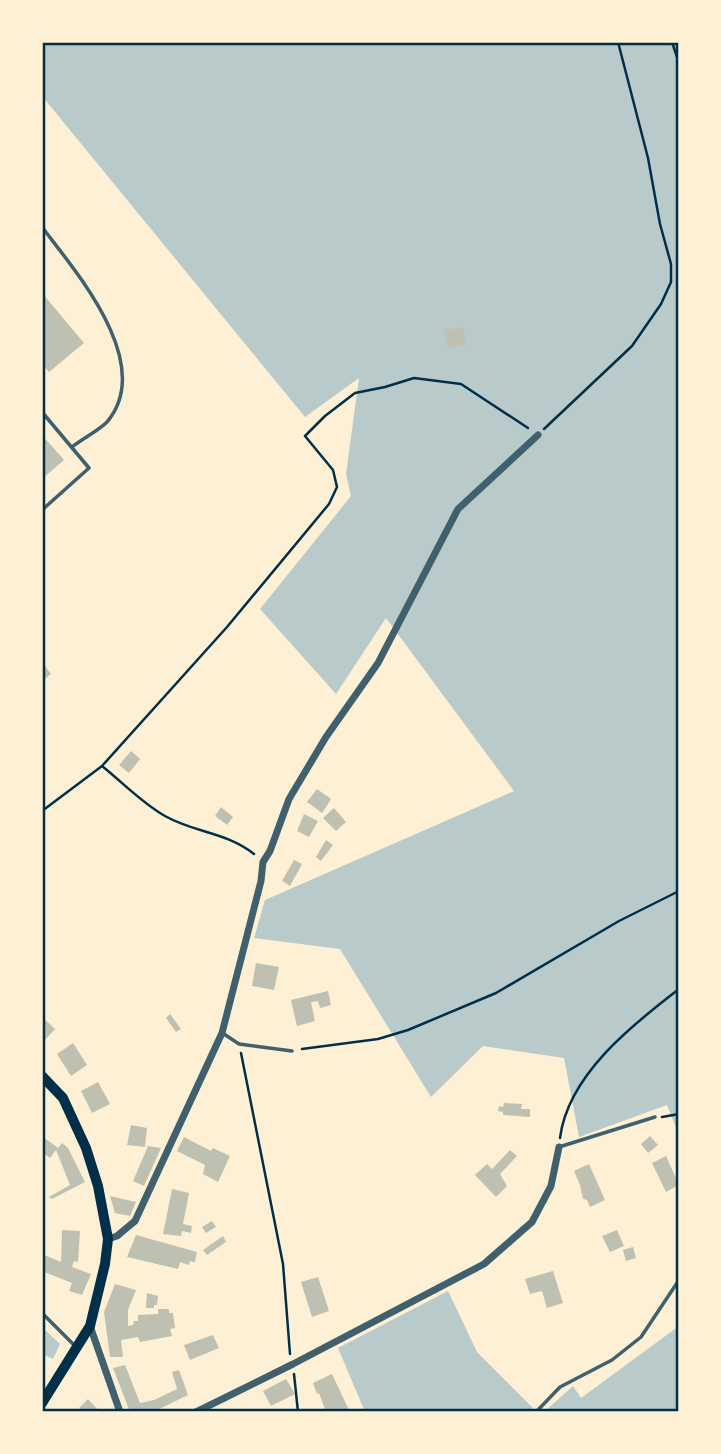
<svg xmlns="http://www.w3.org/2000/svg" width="721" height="1454" viewBox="0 0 721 1454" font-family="'Alegreya Sans',sans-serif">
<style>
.green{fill:#b9caca}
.building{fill:#bec0b2}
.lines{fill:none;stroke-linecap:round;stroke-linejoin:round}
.path{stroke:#003049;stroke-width:2.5}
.service{stroke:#3f606c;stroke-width:3.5}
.minor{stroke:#3f606c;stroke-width:7}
.secondary{stroke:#003049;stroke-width:10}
.neatline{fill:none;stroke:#003049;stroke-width:2.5}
</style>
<rect width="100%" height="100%" fill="#fdf0d5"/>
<g class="green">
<polygon points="42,42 679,42 679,1135 667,1105 579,1137 564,1058 483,1046 431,1097 340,949 254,938 265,900 514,791 386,618 336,694 260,609 351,496 346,474 359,378 305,417 42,96"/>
<polygon points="448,1291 477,1352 533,1408 531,1412 365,1412 338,1348"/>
<polygon points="679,1326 679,1412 544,1412 573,1386 581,1398"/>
<polygon points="42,1327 60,1344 53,1359 42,1354"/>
</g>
<g class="building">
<polygon points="42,293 84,343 49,372 42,364"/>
<polygon points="463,327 466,344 448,348 444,330"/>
<polygon points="42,435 64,460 42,479"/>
<polygon points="42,662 51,674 42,681"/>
<polygon points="131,751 140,759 129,773 119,765"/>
<polygon points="317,789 331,799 322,813 307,802"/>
<polygon points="221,807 233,817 227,825 215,816"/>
<polygon points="334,808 346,822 336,831 323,818"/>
<polygon points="304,814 318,821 309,837 297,831"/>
<polygon points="326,840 333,845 321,861 316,857"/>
<polygon points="294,860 302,864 290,886 282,881"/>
<polygon points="256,963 279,967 274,990 252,986"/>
<polygon points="328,991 331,1005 320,1008 318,1001 311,1002 315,1021 297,1026 291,1000"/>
<polygon points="170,1014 181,1029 176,1032 166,1018"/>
<polygon points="42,1017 55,1029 44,1041 42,1039"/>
<polygon points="73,1043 87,1065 71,1076 57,1054"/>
<polygon points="98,1082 110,1104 92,1113 81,1091"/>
<polygon points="504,1103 522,1104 521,1109 530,1109 530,1117 503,1115 503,1112 498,1111 499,1106 503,1107"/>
<polygon points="131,1125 147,1128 145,1147 127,1145"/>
<polygon points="42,1132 45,1134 43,1137 58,1148 62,1143 68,1148 85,1182 52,1199 49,1197 70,1185 56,1150 50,1158 42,1152 46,1147 42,1144"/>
<polygon points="650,1136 658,1145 648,1153 641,1144"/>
<polygon points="184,1137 211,1151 213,1148 230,1156 218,1182 203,1174 205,1165 177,1151"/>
<polygon points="148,1146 161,1148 144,1186 133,1181"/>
<polygon points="510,1150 517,1156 500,1174 507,1186 496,1197 475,1175 487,1164 492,1169"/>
<polygon points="666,1156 679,1185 666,1192 652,1163"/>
<polygon points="589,1164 605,1200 590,1207 587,1200 583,1199 580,1185 574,1171"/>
<polygon points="172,1189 189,1193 183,1224 192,1226 191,1233 182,1231 181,1236 163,1234"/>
<polygon points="110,1196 136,1202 130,1216 115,1213"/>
<polygon points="212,1221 216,1227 206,1233 202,1227"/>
<polygon points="62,1230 80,1231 78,1262 74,1261 72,1267 91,1274 82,1295 69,1291 72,1283 42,1271 42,1254 61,1262"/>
<polygon points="617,1230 624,1246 610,1252 602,1236"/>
<polygon points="136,1235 197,1252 195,1262 190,1261 189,1265 180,1262 178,1269 127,1257"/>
<polygon points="223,1236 226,1242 207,1255 203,1250"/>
<polygon points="633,1247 636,1258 626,1261 623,1250"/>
<polygon points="553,1271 563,1303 547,1308 542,1291 530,1294 525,1279"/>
<polygon points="318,1277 329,1311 312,1317 301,1282"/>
<polygon points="115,1284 136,1290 128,1310 128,1326 133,1325 134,1321 138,1321 138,1315 158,1314 158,1309 169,1309 169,1313 173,1313 175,1328 170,1329 172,1336 140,1342 138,1337 121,1340 123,1357 110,1357 104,1312"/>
<polygon points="147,1293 158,1296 157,1305 154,1305 154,1308 146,1308"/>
<polygon points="213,1335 219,1348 190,1360 184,1345"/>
<polygon points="125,1365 140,1403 154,1400 177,1389 172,1372 179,1370 188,1395 153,1412 130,1412 113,1368"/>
<polygon points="332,1374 349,1410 345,1412 326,1412 319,1393 317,1394 313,1383"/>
<polygon points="286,1379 295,1394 271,1406 263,1391"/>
<polygon points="88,1399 100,1412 83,1412 79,1408"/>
</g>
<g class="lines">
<g class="path">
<polyline points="672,42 679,63"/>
<polyline points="544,429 632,346 661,304 671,282 671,264 660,224 648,158 618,42"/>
<path d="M102,766C122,782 143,804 165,816C195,833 226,832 254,854"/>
<polyline points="42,811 102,766 227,627 329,504 337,487 333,470 305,436 325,416 355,393 385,387 414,378 461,384 528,428"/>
<polyline points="302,1049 378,1039 408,1030 496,993 619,921 679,891"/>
<polyline points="241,1053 283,1264 290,1354"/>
<polyline points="662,1117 679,1114"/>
<path d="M560,1138C568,1075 632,1025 679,989"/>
<polyline points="294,1374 298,1412"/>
</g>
<g class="service">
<path d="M42,227C76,272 156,364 107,422C98,431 82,439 72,447"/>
<polyline points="42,412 89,468 42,510"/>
<polyline points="224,1034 239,1044 292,1051"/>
<polyline points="559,1147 655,1117"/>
<polyline points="42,1313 75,1346"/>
<polyline points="536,1412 560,1387 612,1360 641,1337 679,1280"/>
</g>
<g class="minor">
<polyline points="108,1239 117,1236 135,1221 222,1033 261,881 263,862 270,851 289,799 326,737 378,663 458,509 538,435"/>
<polyline points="90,1326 120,1412"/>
<polyline points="196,1412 293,1364 484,1264 532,1222 551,1186 559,1147"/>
</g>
<polyline class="secondary" points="42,1076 63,1098 86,1148 98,1186 108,1239 105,1264 90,1326 42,1403"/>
</g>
<rect width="721" height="1454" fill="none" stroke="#fdf0d5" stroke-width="88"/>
<rect x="44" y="44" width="633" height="1366" class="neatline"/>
</svg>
